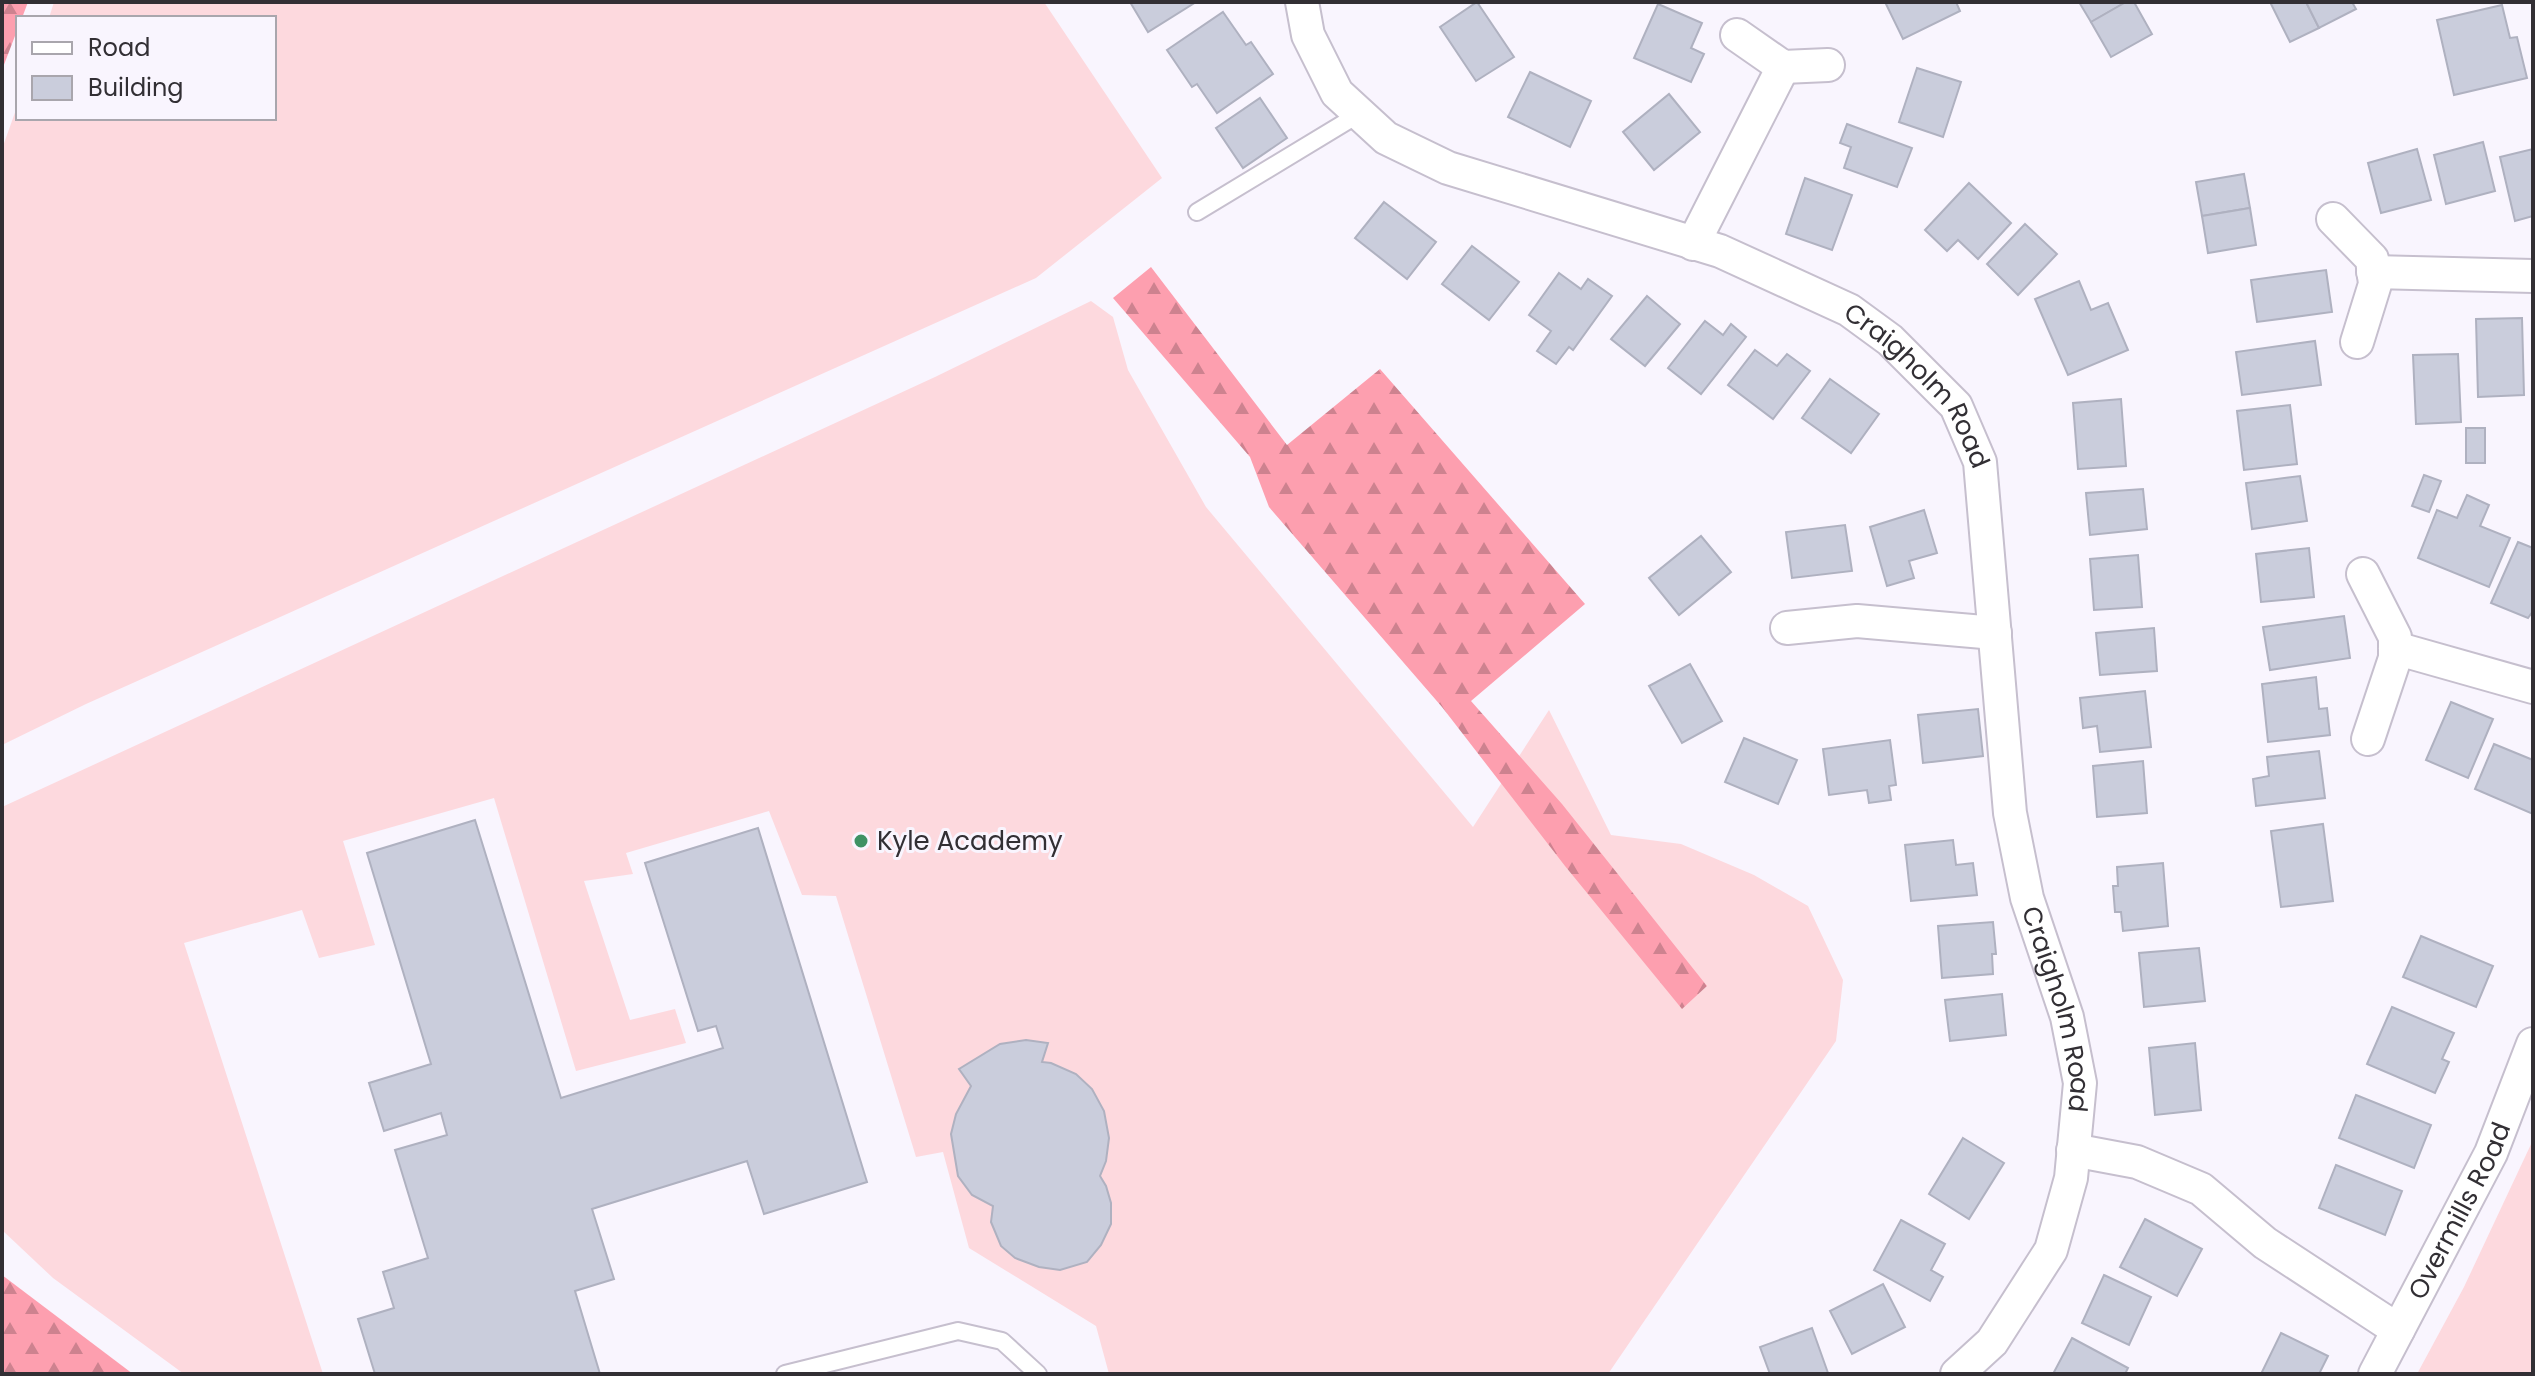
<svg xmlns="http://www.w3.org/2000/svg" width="2535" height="1376" viewBox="0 0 2535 1376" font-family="Poppins,sans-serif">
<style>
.grass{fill:#fdd9de}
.forest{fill:url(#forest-firs)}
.building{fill:#cacddc;stroke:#afb1c0;stroke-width:2}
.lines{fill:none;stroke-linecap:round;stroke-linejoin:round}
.lane-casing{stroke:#c6bfce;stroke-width:20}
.street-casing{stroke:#c6bfce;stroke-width:36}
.lane{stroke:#fff;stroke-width:16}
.street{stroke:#fff;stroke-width:32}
.poi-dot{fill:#3e9264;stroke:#f9f5fe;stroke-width:3}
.labels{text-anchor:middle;stroke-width:6;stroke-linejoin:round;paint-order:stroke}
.street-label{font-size:26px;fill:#322f34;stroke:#f9f5fe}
.poi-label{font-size:26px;fill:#322f34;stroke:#f9f5fe;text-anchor:start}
</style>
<defs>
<pattern id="forest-firs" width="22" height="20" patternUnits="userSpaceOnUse" patternTransform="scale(2)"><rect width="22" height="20" fill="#fd9faf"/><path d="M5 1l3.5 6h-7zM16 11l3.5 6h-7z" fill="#cd828f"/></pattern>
</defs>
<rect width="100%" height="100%" fill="#f9f5fe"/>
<g class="grass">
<polygon points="54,2 1044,2 1162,178 1036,278 86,704 2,745 2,149 18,104 18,118 274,118 274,18 49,18"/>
<polygon points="1091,301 1113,317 1128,370 1206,507 1473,827 1549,710 1611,835 1681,844 1754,875 1808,906 1843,980 1836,1041 1608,1374 1109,1374 1096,1326 969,1248 943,1152 916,1157 836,896 802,895 769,811 626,853 633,874 584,881 630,1020 675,1009 686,1043 576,1071 494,798 343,841 375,945 319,958 302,910 184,943 323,1374 184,1374 53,1278 2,1230 2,807 935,377"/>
<polygon points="2533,1140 2533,1374 2417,1374 2464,1287"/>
</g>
<g class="forest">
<polygon points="2,2 28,2 22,18 18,18 18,28 2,70"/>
<polygon points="1151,267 1287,445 1380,369 1585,604 1471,701 1562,804 1707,986 1682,1009 1565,866 1442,707 1269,507 1250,457 1113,298"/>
<polygon points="2,1275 133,1374 2,1374"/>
</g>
<g class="building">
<polygon points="1130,2 1196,2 1148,32"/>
<polygon points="1477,2 1514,57 1476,81 1440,27"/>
<polygon points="1885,2 1956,2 1960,11 1903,39"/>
<polygon points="2079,2 2126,2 2091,22"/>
<polygon points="2126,2 2134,2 2152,34 2111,57 2091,22"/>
<polygon points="2270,2 2306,2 2319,28 2290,42"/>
<polygon points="2306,2 2352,2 2356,9 2319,28"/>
<polygon points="1658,4 1702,23 1691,48 1704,54 1691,82 1634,58"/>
<polygon points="2502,5 2510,38 2517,37 2527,78 2454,95 2437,20"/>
<polygon points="1223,12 1246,45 1251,42 1273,74 1217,113 1197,84 1192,87 1167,50"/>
<polygon points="1917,68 1961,82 1943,137 1899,122"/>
<polygon points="1530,72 1591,101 1570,147 1508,117"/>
<polygon points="1669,94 1700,132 1654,170 1623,132"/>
<polygon points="1260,98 1287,138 1243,168 1216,128"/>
<polygon points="1847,124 1912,148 1897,187 1844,168 1851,147 1840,143"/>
<polygon points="2483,142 2495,191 2446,204 2434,155"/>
<polygon points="2417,149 2431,200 2381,213 2368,163"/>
<polygon points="2533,149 2533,216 2515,221 2500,157"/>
<polygon points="2244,174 2250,208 2202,216 2196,182"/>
<polygon points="1805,178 1852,195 1832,250 1786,234"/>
<polygon points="1969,183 2011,223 1978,259 1958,240 1947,251 1925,230"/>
<polygon points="1384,202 1436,242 1407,279 1355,238"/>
<polygon points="2250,208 2256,245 2208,253 2202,216"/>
<polygon points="2025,224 2057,254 2018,295 1987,264"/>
<polygon points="1472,246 1519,282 1489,320 1442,284"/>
<polygon points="2326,270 2332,312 2257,322 2251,280"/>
<polygon points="1559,273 1581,289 1588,279 1612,296 1573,350 1569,347 1556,364 1537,351 1551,331 1529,315"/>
<polygon points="2079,281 2091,310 2108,303 2128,350 2068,375 2035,299"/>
<polygon points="1647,296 1680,324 1645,366 1611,339"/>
<polygon points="2522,318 2524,395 2478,397 2476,319"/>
<polygon points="1705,321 1723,335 1731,324 1746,337 1701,394 1668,368"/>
<polygon points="2315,341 2321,385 2242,395 2236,352"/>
<polygon points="1755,350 1777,366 1787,354 1810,371 1773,419 1728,385"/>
<polygon points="2458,354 2461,422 2416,424 2413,355"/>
<polygon points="1830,379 1879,414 1851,453 1802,418"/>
<polygon points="2121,399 2126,466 2078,469 2073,403"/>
<polygon points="2290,405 2297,464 2244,470 2237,411"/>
<rect x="2466" y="428" width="19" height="35"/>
<polygon points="2424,475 2441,481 2429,512 2412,506"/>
<polygon points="2300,476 2307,521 2252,529 2246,483"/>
<polygon points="2143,489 2147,529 2090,535 2086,493"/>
<polygon points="2467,495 2489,505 2480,526 2510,538 2489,587 2418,558 2437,510 2457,518"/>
<polygon points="1924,510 1937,553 1909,561 1914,578 1887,586 1870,527"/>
<polygon points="1845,525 1852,571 1792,578 1786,532"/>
<polygon points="1701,536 1731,572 1679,615 1649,578"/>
<polygon points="2518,542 2533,548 2533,611 2528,618 2491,603"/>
<polygon points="2309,548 2314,597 2261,602 2256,554"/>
<polygon points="2138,555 2142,607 2094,610 2090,559"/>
<polygon points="2344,616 2350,658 2270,670 2263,627"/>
<polygon points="2154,628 2157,671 2100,675 2096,633"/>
<polygon points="1690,664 1722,721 1682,743 1649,686"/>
<polygon points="2316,677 2319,709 2327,708 2330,735 2268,742 2262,684"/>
<polygon points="2145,691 2151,747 2100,752 2097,726 2083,728 2080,698"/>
<polygon points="2451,702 2493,719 2468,778 2426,760"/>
<polygon points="1978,709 1983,756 1923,763 1918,715"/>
<polygon points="1744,738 1797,760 1778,804 1725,782"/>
<polygon points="1890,740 1896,785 1889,786 1891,800 1869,803 1867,790 1829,795 1823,749"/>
<polygon points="2494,744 2533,760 2533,814 2475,789"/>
<polygon points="2319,751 2325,798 2256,806 2253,779 2269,776 2267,757"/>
<polygon points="2143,761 2147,813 2097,817 2093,766"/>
<polygon points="475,820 561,1098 723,1048 716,1026 698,1031 645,863 758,828 867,1182 764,1214 747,1161 592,1209 614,1279 575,1291 600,1374 375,1374 358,1319 394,1308 383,1272 428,1258 395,1150 447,1135 441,1113 384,1131 369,1083 431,1064 367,853"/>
<polygon points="2323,824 2333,901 2281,907 2271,831"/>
<polygon points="1953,840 1956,865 1973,863 1977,895 1911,901 1905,845"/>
<polygon points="2163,863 2168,926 2123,931 2121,912 2115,912 2113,886 2118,886 2117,867"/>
<polygon points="1993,922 1996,954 1992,954 1993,974 1942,978 1938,926"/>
<polygon points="2421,936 2493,966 2476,1007 2403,977"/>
<polygon points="2199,948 2205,1001 2144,1007 2139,953"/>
<polygon points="2002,994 2006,1035 1950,1041 1945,1000"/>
<polygon points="2392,1007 2454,1033 2442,1059 2449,1062 2435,1093 2367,1064"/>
<polygon points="1026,1040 1048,1043 1042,1062 1051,1063 1076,1074 1092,1089 1104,1111 1109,1138 1106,1161 1100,1176 1106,1186 1111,1203 1111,1224 1101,1245 1087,1262 1060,1270 1039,1267 1015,1258 1001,1246 991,1222 993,1206 972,1195 958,1176 951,1134 956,1114 971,1086 959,1069 1000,1044"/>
<polygon points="2195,1043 2201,1110 2155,1115 2149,1048"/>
<polygon points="2356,1095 2431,1125 2414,1168 2339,1138"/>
<polygon points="1963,1138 2004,1163 1969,1219 1929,1194"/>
<polygon points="2336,1165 2402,1191 2385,1235 2319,1208"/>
<polygon points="2145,1219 2202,1249 2177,1296 2120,1267"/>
<polygon points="1901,1220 1945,1244 1931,1270 1943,1277 1930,1301 1874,1270"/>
<polygon points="2104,1275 2151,1297 2129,1345 2082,1323"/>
<polygon points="1883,1284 1905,1327 1852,1354 1830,1311"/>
<polygon points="1812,1328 1828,1373 1770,1374 1760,1347"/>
<polygon points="2281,1333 2328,1356 2319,1374 2261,1374"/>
<polygon points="2072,1338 2128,1368 2125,1374 2053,1374"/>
</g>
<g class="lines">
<g class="lane-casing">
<g id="lane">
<polyline points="1197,212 1359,114"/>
<polyline points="785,1374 958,1331 1002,1341 1038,1374"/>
</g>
</g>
<g class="street-casing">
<g id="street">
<path id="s1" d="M1302,2L1308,35L1337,93L1386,138L1448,168L1720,251L1849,310L1890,340L1956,406L1980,462L2010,813L2027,898L2067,1017L2080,1083L2071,1178L2051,1250L1992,1342L1957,1374"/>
<polyline points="1737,35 1783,67 1828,65"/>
<polyline points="2333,219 2372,259 2375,284 2357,342"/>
<polyline points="1693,244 1783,67"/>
<polyline points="2373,272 2533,276"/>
<polyline points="2363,574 2395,637 2395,658 2368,739"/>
<polyline points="1787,628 1857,621 1995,633"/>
<polyline points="2395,648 2533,687"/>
<polyline points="2073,1150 2137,1162 2201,1189 2265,1243 2398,1330"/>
<path id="s2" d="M2375,1374L2491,1153L2533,1044"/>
</g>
</g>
<use href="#lane" class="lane"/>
<use href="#street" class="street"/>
</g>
<circle class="poi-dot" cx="861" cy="841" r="8"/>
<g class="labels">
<g class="street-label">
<text dy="9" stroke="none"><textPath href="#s1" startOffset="764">Craigholm Road</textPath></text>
<text dy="9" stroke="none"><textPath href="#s1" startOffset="1420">Craigholm Road</textPath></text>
<text dy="9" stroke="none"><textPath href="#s2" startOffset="184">Overmills Road</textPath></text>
</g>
<g class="poi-label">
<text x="877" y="850">Kyle Academy</text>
</g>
</g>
<rect width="2535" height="1376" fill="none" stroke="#322f34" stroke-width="8"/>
<rect x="16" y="16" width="260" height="104" fill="#f9f5fe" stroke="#a9a6ad" stroke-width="2"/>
<rect x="32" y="42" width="40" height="12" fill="#ffffff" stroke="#a9a6ad" stroke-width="2"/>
<text x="88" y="56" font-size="24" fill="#322f34">Road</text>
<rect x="32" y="76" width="40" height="24" fill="#cacddc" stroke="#a9a6ad" stroke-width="2"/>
<text x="88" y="96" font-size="24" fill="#322f34">Building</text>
</svg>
